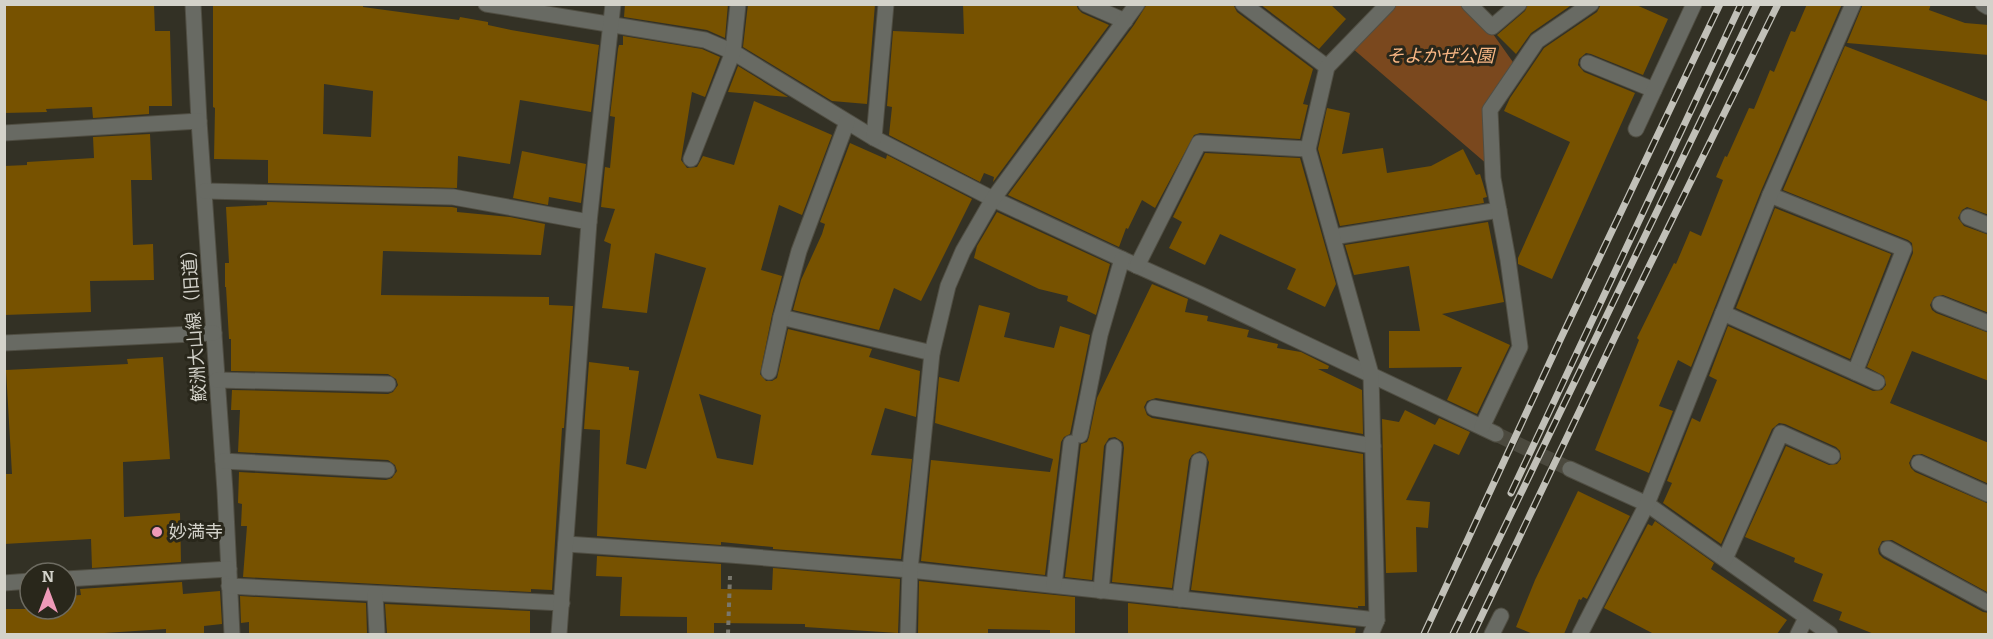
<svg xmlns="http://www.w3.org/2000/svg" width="1993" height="639" viewBox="0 0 1993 639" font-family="Bitter,'Noto Sans JP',serif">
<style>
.green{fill:#7a481e}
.building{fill:#775200;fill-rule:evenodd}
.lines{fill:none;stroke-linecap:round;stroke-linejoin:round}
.minor-tunnel{stroke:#4b493e;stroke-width:15;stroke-dasharray:15 8;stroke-linecap:butt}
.minor-casing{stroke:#504e43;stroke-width:17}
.path{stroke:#79776d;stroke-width:4;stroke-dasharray:4.5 4.5;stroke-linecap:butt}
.minor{stroke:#686a63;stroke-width:15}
.rail-casing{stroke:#c1c0b8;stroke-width:7}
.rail{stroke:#29271b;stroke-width:4.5;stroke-dasharray:14;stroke-linecap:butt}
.poi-dot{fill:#ef9ab8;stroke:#29271b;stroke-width:2}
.labels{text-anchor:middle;stroke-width:6;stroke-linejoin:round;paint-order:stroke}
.park-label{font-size:18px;font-style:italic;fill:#f9b784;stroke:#29271b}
.street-label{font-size:18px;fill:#d3d2ca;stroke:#29271b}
.poi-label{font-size:18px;fill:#d3d2ca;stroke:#29271b;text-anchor:start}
</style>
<rect width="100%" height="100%" fill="#333125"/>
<polygon class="green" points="1396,5 1461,5 1493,34 1515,65 1485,109 1488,165 1352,48"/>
<g class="building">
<polygon points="4,4 154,4 155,31 170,31 172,106 149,106 149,114 93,118 92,107 46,109 47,112 4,113"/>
<path d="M213,4H363V7L459,20L460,17L488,22V25L511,30L599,45L591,112L520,100L510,164L458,156L457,188L268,183V160L214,159L215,108L213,107ZM324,84L373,91L371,137L323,134Z"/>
<polygon points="625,4 728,4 725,38 707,30 624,17"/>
<polygon points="748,4 875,4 867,104 832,101 743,47"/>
<polygon points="963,4 1076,4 1078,9 1082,13 1109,25 993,182 994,177 984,173 980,182 889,135 892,107 887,106 893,31 964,34"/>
<polygon points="1147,4 1233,4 1237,12 1313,69 1303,104 1308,105 1300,139 1200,133 1194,135 1155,208 1142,200 1128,229 1126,228 1119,247 1008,195 1134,25"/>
<polygon points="1260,4 1330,4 1346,19 1319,49"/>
<polygon points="1528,4 1573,4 1531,33 1516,54 1497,35 1525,11"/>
<polygon points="1601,4 1634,4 1668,19 1643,75 1591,54 1586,53 1579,59 1578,65 1584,72 1635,93 1552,279 1518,264 1518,258 1570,142 1504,111 1510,98 1544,48 1597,12"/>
<polygon points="1807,4 1842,4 1761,191 1691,367 1678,360 1659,406 1673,411 1649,473 1595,450 1639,340 1637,338 1674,263 1676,264 1690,231 1701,236 1723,180 1716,177 1725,156 1727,157 1749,108 1754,109 1770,70 1774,72 1791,31 1795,32"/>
<polygon points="1863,4 1931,4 1929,10 1965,23 1989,25 1989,55 1847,43"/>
<path d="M623,36L702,49L720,57L705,97L692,92L681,160L687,168L697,167L703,156L734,165L754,101L832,135L802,215L779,205L761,270L782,276L772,315L760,374L766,381H772L777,378L788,329L872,349L869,357L920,371L916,417L885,408L871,455L912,459L901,559L773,549V547L721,542V545L597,536L600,430L584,429L589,362L629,367V370L639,371L626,464L646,469L706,268L655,253L647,313L602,308L611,244L604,241L615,209L601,207L605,167L610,168L615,117L610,116L618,49L619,45H623ZM699,394L761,415L753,465L717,458Z"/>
<polygon points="1845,46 1989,102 1989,215 1967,207 1962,210 1958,218 1964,226 1989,235 1989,313 1943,295 1934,297 1930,305 1932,310 1936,313 1989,333 1989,381 1912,351 1890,403 1989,443 1989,484 1922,454 1913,455 1909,463 1911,468 1915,472 1989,504 1989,589 1987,592 1892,540 1882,541 1878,549 1879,554 1883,558 1983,612 1989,613 1989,634 1874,634 1839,620 1842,612 1813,601 1823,574 1794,562 1795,558 1745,537 1786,446 1829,465 1837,464 1841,459 1840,451 1836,447 1785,424 1779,423 1772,429 1721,544 1663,503 1672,483 1667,481 1692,418 1700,422 1717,380 1709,376 1728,326 1873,391 1882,390 1886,385 1884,376 1867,367 1913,253 1912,243 1908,240 1783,190"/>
<polygon points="738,66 788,97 728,92"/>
<polygon points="1327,108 1350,113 1342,154 1383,148 1387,173 1431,166 1463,149 1476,175 1480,174 1487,197 1483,198 1484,203 1340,226 1318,149"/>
<polygon points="150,134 152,180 131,180 133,245 153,244 154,280 90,281 91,312 4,315 4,166 27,165 27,162 94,158 93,137"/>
<polygon points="850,143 886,159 887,155 972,199 921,301 894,288 879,330 793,310 801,280 822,234 825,224 820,222"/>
<polygon points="522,151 586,164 581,203 549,197 548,205 513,198"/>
<polygon points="1205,153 1300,158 1336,284 1325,307 1287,289 1296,269 1220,234 1205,265 1169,248 1182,222 1173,217"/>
<polygon points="267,202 452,207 457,208 457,212 510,217 545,224 541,255 383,251 381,295 549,297 549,305 573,306 564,428 562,428 552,590 531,589 531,592 243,577 247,526 241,526 242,504 238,503 239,472 386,480 392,478 397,471 395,465 388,460 238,452 240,410 231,410 232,390 388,394 393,392 398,385 396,379 388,374 231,371 231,339 229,339 226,287 225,287 225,263 229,263 226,207 267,205"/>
<polygon points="1775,208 1891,254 1850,359 1736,308"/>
<polygon points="997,212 1110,264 1096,315 1067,301 1068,296 1039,289 974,258 977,246"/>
<polygon points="1488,222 1504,302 1442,314 1510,345 1477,414 1447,400 1462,367 1389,368 1389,331 1420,331 1409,266 1354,275 1345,245"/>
<polygon points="1152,284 1188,299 1185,312 1208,316 1207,321 1249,330 1247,337 1278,344 1277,348 1301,352 1329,366 1328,369 1318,369 1362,390 1363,434 1156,398 1147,401 1144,407 1147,415 1152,418 1363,454 1365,606 1358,606 1358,608 1191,590 1209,462 1205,454 1200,451 1192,455 1189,460 1172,588 1112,582 1124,448 1123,442 1115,437 1109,438 1104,446 1092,580 1065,577 1081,444 1087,442 1089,437 1097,398"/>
<polygon points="979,305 1010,313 1004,337 1054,348 1060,326 1090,335 1070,434 1064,437 1061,442 1045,575 921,561 931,460 1050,472 1053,459 935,423 939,377 959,382"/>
<polygon points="163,357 170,459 123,462 124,517 180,513 181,562 92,568 91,539 4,544 4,474 12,474 6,370 128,364 127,359"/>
<polygon points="1405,410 1435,425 1439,418 1470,432 1459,455 1434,444 1406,500 1430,502 1428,528 1416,527 1417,572 1386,573 1382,419 1399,422"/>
<polygon points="1578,491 1630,516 1587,599 1583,597 1581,600 1579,599 1564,634 1533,634 1516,627 1535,580"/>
<polygon points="1655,521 1714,563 1711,569 1787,620 1777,634 1654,634 1604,608 1648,524 1652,526"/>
<polygon points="597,556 721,564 721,589 772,590 773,568 900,579 898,633 805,627 805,624 714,623 714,634 687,634 687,617 620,616 622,577 596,576"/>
<polygon points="919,581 1075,597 1075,634 1050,634 1050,630 988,629 988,634 918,634"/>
<polygon points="182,582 183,594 220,591 222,624 204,626 204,634 166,634 166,629 89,634 84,634 84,633 4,634 4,609 66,609 66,596 81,595 80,589"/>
<polygon points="240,596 366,603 367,633 363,633 363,634 249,634 249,622 241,623"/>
<polygon points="1128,603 1356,628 1355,634 1128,634"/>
<polygon points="385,604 530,611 530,634 387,633"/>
</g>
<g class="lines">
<polyline class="minor-tunnel" points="1496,434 1570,469"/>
<g class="minor-casing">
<g id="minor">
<polyline points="193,4 199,121 225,491 232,634"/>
<polyline points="486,4 705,40 733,52 874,138 993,199 1122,259 1200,294 1496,434"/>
<polyline points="1086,4 1125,21"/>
<polyline points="1243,4 1327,67"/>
<polyline points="1469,4 1492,27 1519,4"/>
<polyline points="1983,4 1988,7"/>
<polyline points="1588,63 1654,90"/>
<polyline points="1636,129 1694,4"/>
<polyline points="4,133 199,121"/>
<polyline points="874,138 886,4"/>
<polyline points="691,159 733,52 738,4"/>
<polyline points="205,191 453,197 589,222"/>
<polyline points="1770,195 1904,249 1855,372"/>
<polyline points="1968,217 1988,225"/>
<polyline points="1333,237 1499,210"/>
<polyline points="1137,266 1199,143 1308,149"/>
<polyline points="1940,304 1988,323"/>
<polyline points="1723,313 1877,382"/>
<polyline points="781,317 932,353"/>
<polyline points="4,343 214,333"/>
<polyline points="769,372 781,317 799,251 847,122"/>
<polyline points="217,380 388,384"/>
<polyline points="1154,408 1373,446"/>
<polyline points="1482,427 1520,347 1508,260 1493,178 1490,110 1537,41 1591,4"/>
<polyline points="1080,435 1100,335 1122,259"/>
<polyline points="223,461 387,470"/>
<polyline points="1919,463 1988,494"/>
<polyline points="1570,469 1647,504 1830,634"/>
<polyline points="566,544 730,555 910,570 1377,620"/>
<polyline points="1888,549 1988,603"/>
<polyline points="1725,559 1781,433 1832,456"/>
<polyline points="66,579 229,569"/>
<polyline points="4,583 30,581"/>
<polyline points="1054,585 1071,443"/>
<polyline points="229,586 562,603"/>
<polyline points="1101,591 1114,447"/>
<polyline points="375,594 377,634"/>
<polyline points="1180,599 1199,461"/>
<polyline points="559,634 589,222 613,4"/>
<polyline points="908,634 910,570 932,353 948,286 963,251 993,199 1137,4"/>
<polyline points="1371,634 1377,620 1371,374 1308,149 1327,67 1388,4"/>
<polyline points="1492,634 1501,616"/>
<polyline points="1580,634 1647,504 1770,195 1853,4"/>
<polyline points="1798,634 1806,618"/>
</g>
</g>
<polyline class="path" points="728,634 730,576"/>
<use href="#minor" class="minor"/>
<g class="rail-casing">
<g id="rail">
<polyline points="1511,493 1741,4"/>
<polyline points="1424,634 1561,338 1720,4"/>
<polyline points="1453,634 1757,4"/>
<polyline points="1473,634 1634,297 1778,4"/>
</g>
</g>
<use href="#rail" class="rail"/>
</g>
<circle class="poi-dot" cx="157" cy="532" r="6"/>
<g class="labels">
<g class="park-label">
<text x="1440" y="62">そよかぜ公園</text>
</g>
<g class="street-label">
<text transform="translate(194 321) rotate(-94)" y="6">鮫洲大山線（旧道）</text>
</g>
<g class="poi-label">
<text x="169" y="538">妙満寺</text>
</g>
</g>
<rect width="1993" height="639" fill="none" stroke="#d3d2ca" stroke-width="12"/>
<g transform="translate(48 591)"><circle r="28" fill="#29271b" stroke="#6d6b61" stroke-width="1.5"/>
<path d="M0-4.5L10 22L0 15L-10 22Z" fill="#ef9ab8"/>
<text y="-9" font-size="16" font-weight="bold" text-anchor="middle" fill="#d3d2ca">N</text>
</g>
</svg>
